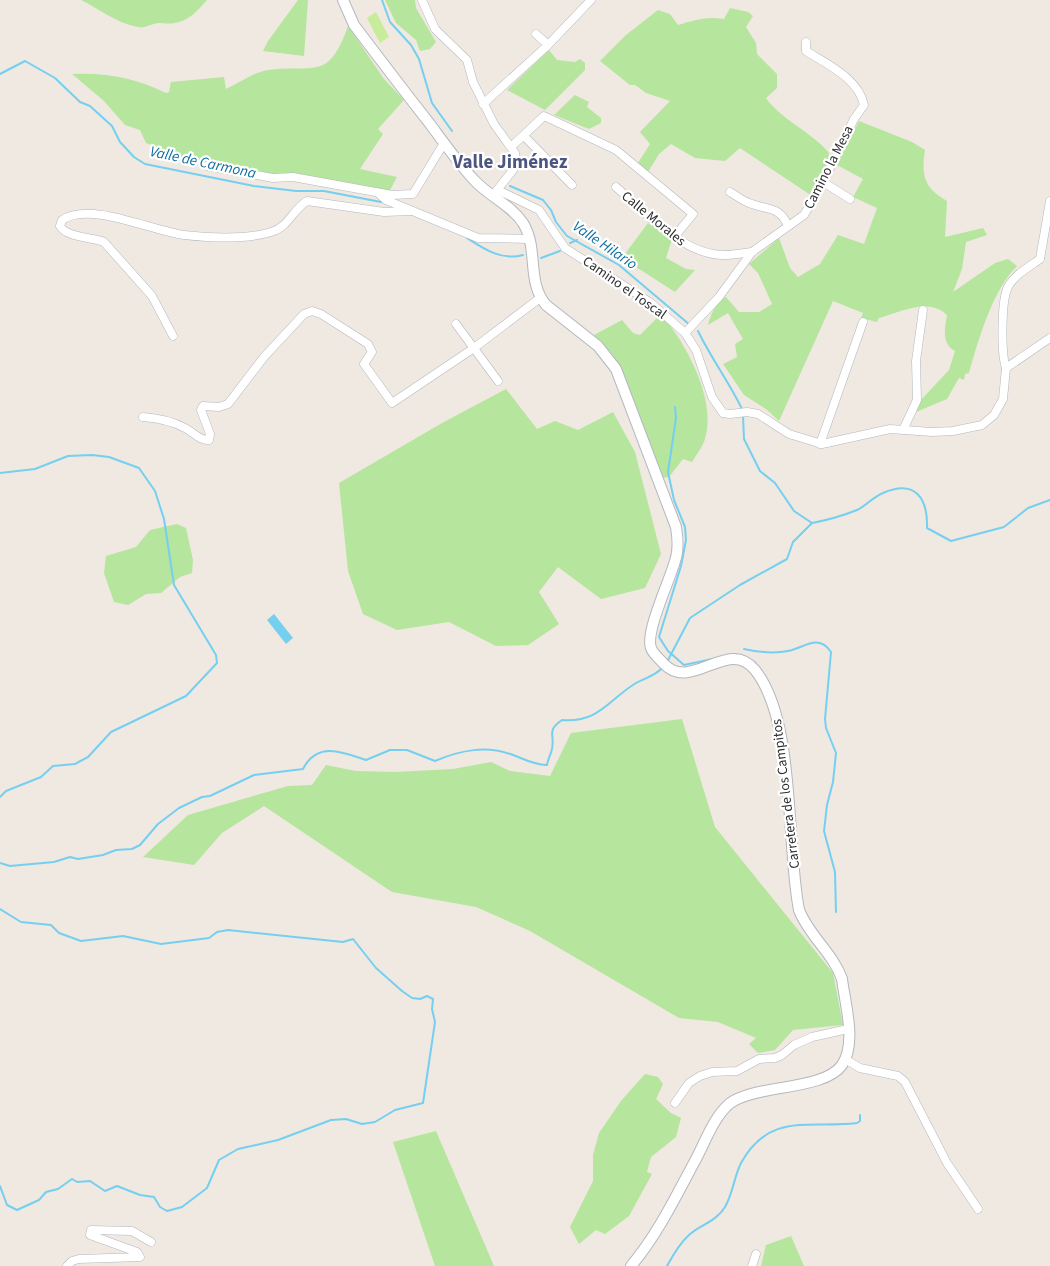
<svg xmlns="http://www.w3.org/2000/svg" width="1050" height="1266" viewBox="0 0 1050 1266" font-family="'Source Sans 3',sans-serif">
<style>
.green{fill:#b6e59e}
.pitch{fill:#c9ec9a}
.water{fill:#75cff0}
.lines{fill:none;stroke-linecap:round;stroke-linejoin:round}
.stream{stroke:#75cff0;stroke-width:2}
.minor-casing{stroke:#b4b7c1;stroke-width:9}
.secondary-casing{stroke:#b4b7c1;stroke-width:12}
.minor{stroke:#fff;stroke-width:8}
.secondary{stroke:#fff;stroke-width:10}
.labels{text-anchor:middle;stroke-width:4.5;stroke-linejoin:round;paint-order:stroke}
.street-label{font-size:14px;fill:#2e2e2e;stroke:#fff}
.water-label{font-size:15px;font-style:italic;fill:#0d6fa3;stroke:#fff}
.district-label{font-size:19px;font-weight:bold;fill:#4d5680;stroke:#fff}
</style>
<rect width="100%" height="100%" fill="#efe9e1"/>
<g class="green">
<path d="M81,0H207C193,16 183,26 161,23C153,22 145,29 138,27C118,24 99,9 81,0Z"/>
<polygon points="298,0 308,0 304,56 263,51 268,41"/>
<polygon points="385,0 415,0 416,8 436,42 430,49 420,51 416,40 396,23"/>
<path d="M730,8L748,12L753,16L746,27L756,43L757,54L777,74V88L766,98C779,118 813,133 829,153L828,165L812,196L740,148L725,161L695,158L671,144L659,154L648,172L638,163L650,144L640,132L670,101L646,93L635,85H630L600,61L626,35L658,10L670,14L678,25C695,20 707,16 724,19Z"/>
<path d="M348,26L384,79L404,100L378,129L383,134L360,169L397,177L389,192L295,174H271L183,158L146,143L140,130L125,125L104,101L72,74C106,72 136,78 166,93L169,92L171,82L224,77L226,89C238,84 254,72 268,70C315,64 328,82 348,26Z"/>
<polygon points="549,50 557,60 575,62 580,59 585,63 585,70 545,110 507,90"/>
<polygon points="575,95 589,102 587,107 601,118 601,123 589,129 554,115"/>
<path d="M859,121L912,142L925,150C921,175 924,188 947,201L945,237L983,228L987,235L966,242L962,269L953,292L995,263L1008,259L1017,266C993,289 978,341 969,373L965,374L964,380L959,378L947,399L916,412L920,401L949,370L955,351C941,344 945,328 947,315C929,297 900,312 879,318L877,322L861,318L863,313L833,301L779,421L766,409L744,395L723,364L737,357L735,344L743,339L728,313L708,325C710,316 716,301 726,297L739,312H759L772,304L758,273L749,264L779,238L790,268L798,277L820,264L838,235L864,244L877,208L853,197L863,179L837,165Z"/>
<polygon points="648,223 672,239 666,258 686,269 695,270 675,292 622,258"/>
<path d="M661,314C686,343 719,403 704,442C701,449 696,455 692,462L683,459L669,477L662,478L651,445L636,417L613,355L594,335L622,320L633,333L640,335Z"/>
<polygon points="506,389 537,429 555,421 578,430 613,412 635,452 661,554 645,588 601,599 558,567 539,592 559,624 528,645 496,646 449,622 397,630 363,614 348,571 339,483 442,423"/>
<polygon points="177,524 186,528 193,560 192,573 180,577 161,593 146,594 128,605 114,602 104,573 106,556 136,547 150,530"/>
<polygon points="682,719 715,827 833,973 843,1025 793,1030 775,1050 758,1053 749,1044 756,1038 718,1022 679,1018 530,931 476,907 392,892 264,806 222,833 194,865 143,857 188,815 288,786 312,785 326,765 356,771 395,772 453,769 491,762 510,771 550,776 571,733"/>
<polygon points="645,1074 658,1077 663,1084 656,1099 671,1113 681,1118 676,1137 651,1157 647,1172 652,1174 629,1216 605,1234 596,1230 579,1244 570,1227 593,1181 593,1155 599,1133 621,1101"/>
<polygon points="436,1131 494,1266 435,1266 393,1142"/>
<polygon points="791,1236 804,1266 761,1266 766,1245"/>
</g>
<polygon class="pitch" points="376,12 389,37 380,43 367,18"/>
<polygon class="water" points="274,614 293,638 286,644 267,620"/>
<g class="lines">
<g class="stream">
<polyline points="382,0 390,22 411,45 419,59 432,103 452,131"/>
<polyline points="0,74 25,61 55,78 80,102 90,106 112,126 120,142 134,157 145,164 254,186 296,191 324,191 381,202"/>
<polyline points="510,186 543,200 551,210 556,222 567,236 619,265 690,325"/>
<path d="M467,238C484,249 502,261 523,255"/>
<polyline points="570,243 577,240"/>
<polyline points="541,258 560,251"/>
<path d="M698,331C711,358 729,382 742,409"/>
<polyline points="675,407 676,418 668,472 674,500 685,527 686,540 681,566 659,637 668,651 684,665 736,654"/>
<path d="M743,416L744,439L760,471L775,483L794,511L812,523C828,520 842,516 857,510C866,506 873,497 883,493C915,479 928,498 927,528L951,541L1004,527L1028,508L1050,500"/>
<polyline points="0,473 35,469 68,456 92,455 109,457 139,468 155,491 164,519 174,585 216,655 217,663 186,696 111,732 88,757 75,764 53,766 41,777 6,791 0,797"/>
<path d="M744,649C758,652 773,654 788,651C804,648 818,633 831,652L825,719L826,728L836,753L833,782L827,805L824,831L835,872L836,912"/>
<polyline points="667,662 690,618 740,585 787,559 793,542 812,523"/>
<path d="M0,863L10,866L54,862L70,857L78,859L103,855L116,850L132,849L140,845L158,824L179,808L202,797L210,796L254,775L303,769C317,741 343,752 366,760L390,750H407L435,761C461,750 486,745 513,755C524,759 534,765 547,765C548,759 551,754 552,749C555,734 546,731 562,720C599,723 608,700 636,683C645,678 655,676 662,668"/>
<polyline points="0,909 21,922 51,925 59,933 81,941 123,936 161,944 209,938 217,932 228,930 343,942 353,939 376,968 402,991 412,998 420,999 427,996 433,999 432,1009 435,1022 423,1103 395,1110 375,1122 362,1124 346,1119 331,1120 278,1140 238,1149 219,1160 207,1188 182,1207 167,1211 160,1207 154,1197 140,1195 117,1186 105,1191 90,1181 77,1182 72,1179 58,1189 46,1192 39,1200 17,1210 7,1205 0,1186"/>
<path d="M667,1266C673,1255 680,1243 689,1235C701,1224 716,1222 725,1207C733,1193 734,1177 741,1163C770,1111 810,1129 857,1123L860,1121V1115"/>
</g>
<g class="minor-casing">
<g id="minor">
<polyline points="422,0 435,29 467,60 473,82 494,124 515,153 516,164 513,170 494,194"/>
<polyline points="536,34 548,45"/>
<polyline points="483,104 548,45 591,0"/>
<polyline points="524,136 572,185"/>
<polyline points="511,147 544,116 616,150 693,214 675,236"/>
<polyline points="207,166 273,178 293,177 392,195 413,194 444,143"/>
<polyline points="823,182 850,199"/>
<path d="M616,187C645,212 684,256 725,255C734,255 743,253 752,252"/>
<polyline points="498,190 539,210 565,248 651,303 685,333 696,350 712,397 723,413 730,414 747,412 758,414 789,434 822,444 890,429 932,432 953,431 982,425 994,415 1003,399 1006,368 1050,338"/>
<path d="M730,192C737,196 744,202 752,204C767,210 780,206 788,226"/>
<polyline points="378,193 386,200 478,238 530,239"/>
<polyline points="456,324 498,381"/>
<path d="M685,333L719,297L752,252L804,215L823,182L854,119L864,105C859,79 827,64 806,51V42"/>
<path d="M173,336L152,296L104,242C92,237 67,238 60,226L62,220C91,201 151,231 184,235C211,238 245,240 271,232C289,227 292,210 307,201L384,212L412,211"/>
<path d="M1006,368C1001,354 1001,300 1008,287C1014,275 1029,267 1040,259L1050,201"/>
<path d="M143,417C157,418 172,421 185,428C193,432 200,441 209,440L210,434L201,410L203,406L219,407L228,404L264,357L304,314L312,311L321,314L368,344L372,352L364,364L392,403L474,348L540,298"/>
<polyline points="903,430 917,400 916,361 923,310"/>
<polyline points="820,444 863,322"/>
<polyline points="845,1059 860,1068 898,1076 905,1082 947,1163 978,1209"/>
<polyline points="675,1103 689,1083 700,1076 712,1072 737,1071 759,1059 775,1058 782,1055 794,1045 812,1037 848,1029"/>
<polyline points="67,1266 72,1261 79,1259 140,1257 137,1252 90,1235 91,1230 132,1231 151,1242"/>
<polyline points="752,1266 756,1254"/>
</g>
</g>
<g class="secondary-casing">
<path id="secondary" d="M343,0L354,25C379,58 404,91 430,124C444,143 458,163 475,181C489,196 511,205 523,223C539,249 526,281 546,305L598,346L616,369L676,527C678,539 679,550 675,561C670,580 645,632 651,648C653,654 659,658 663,663C691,694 728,636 755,670C796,721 786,845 799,910C809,936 833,953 842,979C845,1004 857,1043 842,1065C824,1091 754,1084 729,1104C714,1117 705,1142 696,1159C676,1196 658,1234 631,1266"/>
</g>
<use href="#minor" class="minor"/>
<use href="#secondary" class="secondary"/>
</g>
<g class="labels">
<g class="street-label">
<text transform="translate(828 167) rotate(-63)" y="5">Camino la Mesa</text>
<text transform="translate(654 218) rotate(39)" y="5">Calle Morales</text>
<text transform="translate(625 287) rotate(35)" y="5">Camino el Toscal</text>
<text transform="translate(785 794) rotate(-97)" y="5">Carretera de los Campitos</text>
</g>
<g class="water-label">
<text transform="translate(203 162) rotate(12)" y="5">Valle de Carmona</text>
<text transform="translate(605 245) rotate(34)" y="5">Valle Hilario</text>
</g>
<g class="district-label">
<text x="510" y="168">Valle Jiménez</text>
</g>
</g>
</svg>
